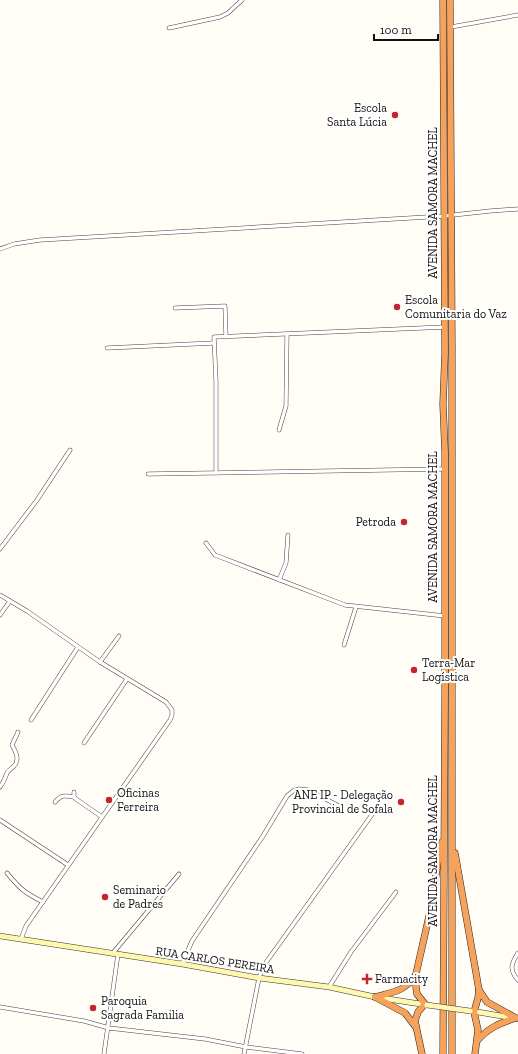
<svg xmlns="http://www.w3.org/2000/svg" width="518" height="1054" viewBox="0 0 518 1054" font-family="'Zilla Slab',serif">
<style>
.lines{fill:none;stroke-linecap:round;stroke-linejoin:round}
.street-casing{stroke:#444;stroke-width:4.5}
.secondary-casing{stroke:#333;stroke-width:6}
.highway-casing{stroke:#222;stroke-width:7}
.street{stroke:#fff;stroke-width:3.5}
.secondary{stroke:#fff6b0;stroke-width:5}
.highway{stroke:#f5a25d;stroke-width:6}
.secondary-bridge-casing{stroke:#333;stroke-width:6;stroke-linecap:butt}
.secondary-bridge{stroke:#fff6b0;stroke-width:5}
.poi-dot{fill:#c4262e;stroke:#fff;stroke-width:1.5}
.labels{text-anchor:middle;stroke-width:4;stroke-linejoin:round;paint-order:stroke}
.poi-label{font-size:12px;fill:#111;stroke:#fff;text-anchor:start}
.street-label{font-size:12px;fill:#111;stroke:#fff}
</style>
<rect width="100%" height="100%" fill="#fffdf5"/>
<g class="lines">
<g class="street-casing">
<g id="street">
<polyline points="451,27 518,15"/>
<polyline points="169,28 220,17 228,13 242,0"/>
<polyline points="0,249 14,244 40,240 444,216 490,211 518,209"/>
<polyline points="175,308 225,306 226,337"/>
<polyline points="107,348 214,343"/>
<polyline points="279,430 286,406 287,334"/>
<polyline points="216,473 216,381 214,337 445,327"/>
<polyline points="148,474 444,469"/>
<polyline points="206,543 215,555 345,605 445,616"/>
<polyline points="0,549 37,500 70,450"/>
<polyline points="279,580 286,563 288,535"/>
<polyline points="0,595 27,611 100,662 166,702 172,710 172,715 170,720 26,926 21,939"/>
<polyline points="0,615 10,601"/>
<polyline points="344,645 356,607"/>
<polyline points="100,662 119,636"/>
<polyline points="31,720 78,647"/>
<polyline points="84,743 127,679"/>
<path d="M0,787C4,782 5,778 7,773C9,769 12,769 14,766C20,760 16,752 12,745L18,732"/>
<polyline points="74,792 74,797 76,799 102,817"/>
<path d="M55,802C61,795 65,795 74,797"/>
<polyline points="0,820 68,865"/>
<path d="M7,873C20,889 25,893 43,902"/>
<path d="M518,953C511,964 509,970 518,980"/>
<polyline points="112,954 179,874"/>
<polyline points="182,964 192,941 263,836 287,796 293,791 299,789 308,790 339,806"/>
<polyline points="329,987 351,952 396,892"/>
<polyline points="0,1007 84,1021 109,1028 205,1039 246,1047 302,1054"/>
<polyline points="104,1054 118,954"/>
<polyline points="244,1054 259,978 262,968 376,809"/>
</g>
</g>
<g class="secondary-casing">
<g id="secondary">
<polyline points="0,936 182,964 259,978 329,987 375,997 427,1005"/>
<polyline points="472,1011 513,1018"/>
</g>
</g>
<g class="highway-casing">
<g id="highway">
<polyline points="443,0 445,353 443,404 445,452 445,693 443,1054"/>
<polyline points="450,0 452,347 452,1054"/>
<polyline points="455,853 479,990 478,998 474,1012 478,1030 475,1054"/>
<polyline points="479,990 487,1002 516,1018"/>
<polyline points="375,997 405,1013 415,1026"/>
<path d="M375,997C393,992 404,992 416,975"/>
<path d="M477,1041C488,1028 500,1023 516,1018"/>
<polyline points="422,1054 415,1021 418,1012 425,1004 417,994 416,987 416,974 432,903 439,854 442,842"/>
</g>
</g>
<use href="#street" class="street"/>
<use href="#secondary" class="secondary"/>
<use href="#highway" class="highway"/>
<g class="secondary-bridge-casing">
<polyline id="secondary-bridge" points="427,1005 470,1011"/>
</g>
<use href="#secondary-bridge" class="secondary-bridge"/>
</g>
<g class="poi-dot">
<circle cx="395" cy="115" r="4"/>
<circle cx="397" cy="307" r="4"/>
<circle cx="404" cy="522" r="4"/>
<circle cx="414" cy="670" r="4"/>
<circle cx="109" cy="800" r="4"/>
<circle cx="401" cy="802" r="4"/>
<circle cx="105" cy="897" r="4"/>
<path d="M365 973h4v4h4v4h-4v4h-4v-4h-4v-4h4z"/>
<circle cx="93" cy="1008" r="4"/>
</g>
<g class="labels">
<g class="poi-label">
<text x="387" y="112" text-anchor="end">Escola<tspan x="387" dy="14">Santa Lúcia</tspan></text>
<text x="405" y="304">Escola<tspan x="405" dy="14">Comunitaria do Vaz</tspan></text>
<text x="396" y="526" text-anchor="end">Petroda</text>
<text x="422" y="667">Terra-Mar<tspan x="422" dy="14">Logística</tspan></text>
<text x="117" y="797">Oficinas<tspan x="117" dy="14">Ferreira</tspan></text>
<text x="393" y="799" text-anchor="end">ANE IP - Delegação<tspan x="393" dy="14">Provincial de Sofala</tspan></text>
<text x="113" y="894">Seminario<tspan x="113" dy="14">de Padres</tspan></text>
<text x="375" y="983">Farmacity</text>
<text x="101" y="1005">Paroquia<tspan x="101" dy="14">Sagrada Familia</tspan></text>
</g>
<g class="street-label">
<text transform="translate(433 203) rotate(-90)" y="4">AVENIDA SAMORA MACHEL</text>
<text transform="translate(433 527) rotate(-90)" y="4">AVENIDA SAMORA MACHEL</text>
<text transform="translate(433 851) rotate(-90)" y="4">AVENIDA SAMORA MACHEL</text>
<text transform="translate(215 960) rotate(9)" y="4">RUA CARLOS PEREIRA</text>
</g>
</g>
<path d="M374 34v6h64v-6" fill="none" stroke="#111111" stroke-width="2"/>
<text x="380" y="34" font-size="12" fill="#111111" stroke="#ffffff" stroke-width="3" paint-order="stroke">100 m</text>
</svg>
